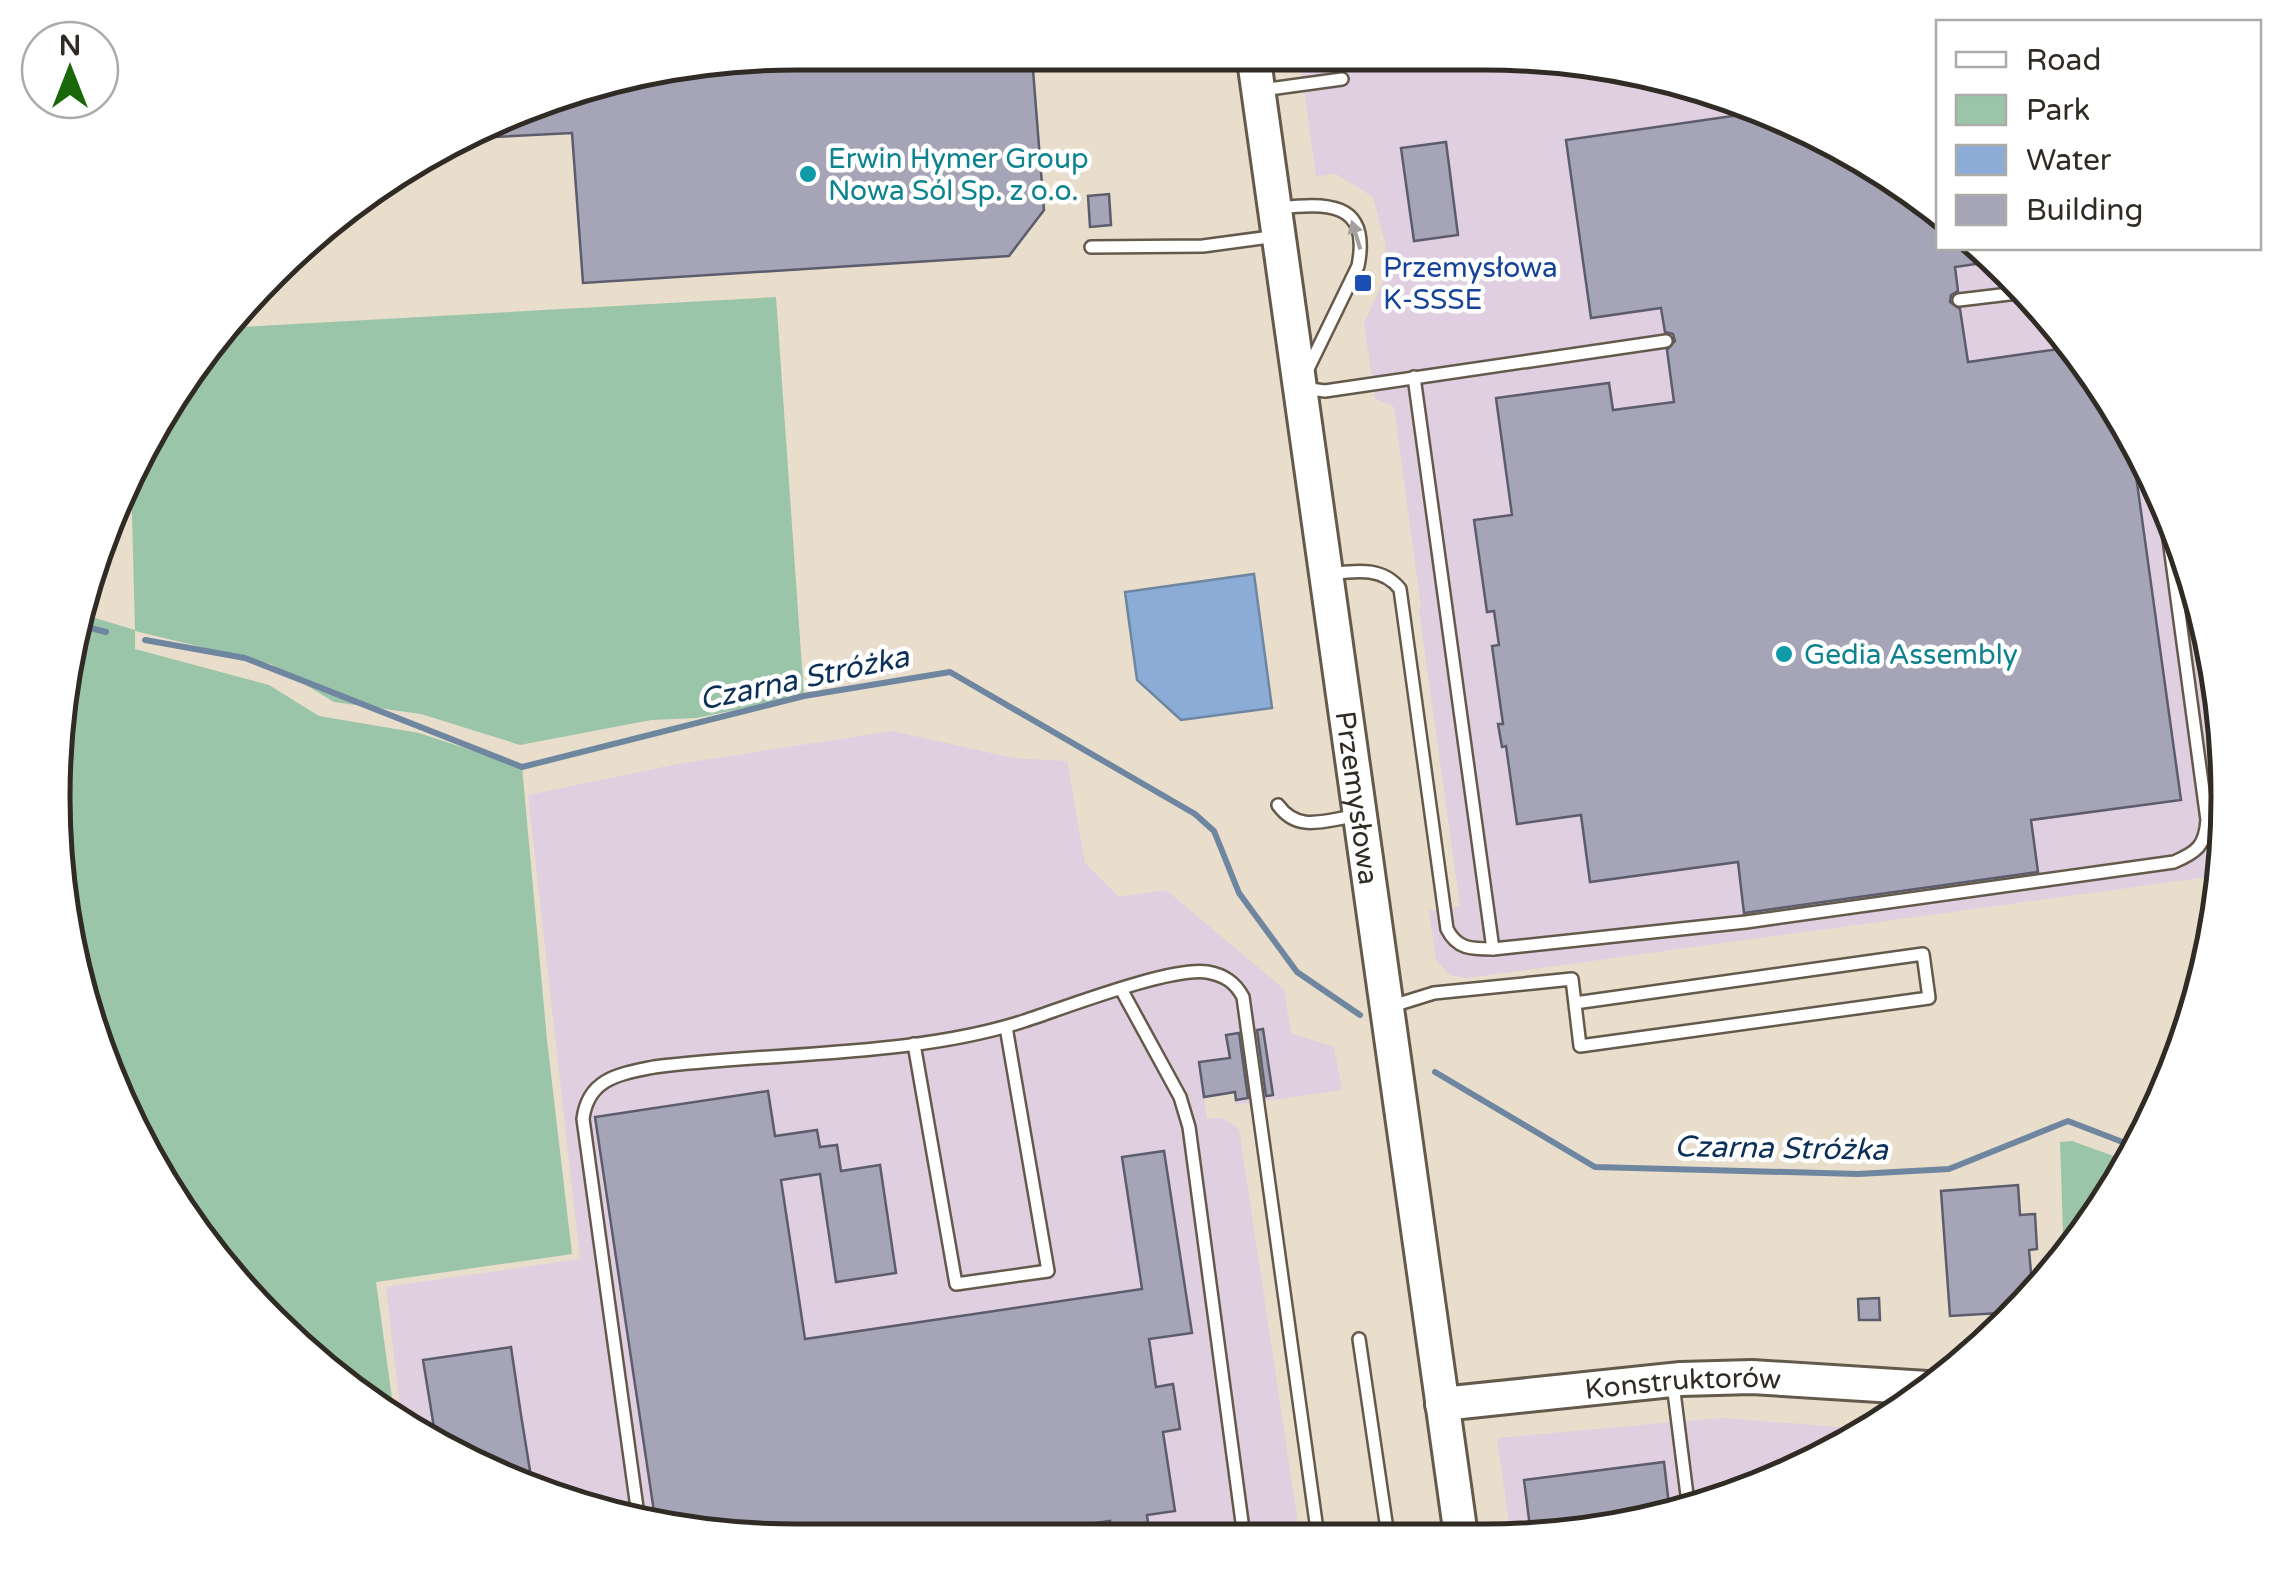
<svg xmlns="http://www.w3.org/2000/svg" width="2281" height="1594" viewBox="0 0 2281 1594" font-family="'Varela Round',sans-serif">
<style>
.industrial{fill:#e0cfe0}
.green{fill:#9ac5a8}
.water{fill:#8aacd6;stroke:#6f86a1;stroke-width:2.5}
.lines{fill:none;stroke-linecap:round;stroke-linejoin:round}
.stream{stroke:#6f86a1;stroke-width:6}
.building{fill:#a5a5b7;stroke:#5c5c6c;stroke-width:2.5}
.lane-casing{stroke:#645a4b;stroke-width:16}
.secondary-casing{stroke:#645a4b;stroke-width:38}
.lane{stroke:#fff;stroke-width:11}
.secondary{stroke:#fff;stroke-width:32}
.oneway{fill:#a2a09d}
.culture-dot{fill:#0f9aa8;stroke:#fff;stroke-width:4}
.transit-dot{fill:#1a4fb4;stroke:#fff;stroke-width:4}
.labels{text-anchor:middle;stroke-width:9;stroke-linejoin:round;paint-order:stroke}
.culture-label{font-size:28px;fill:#0d838f;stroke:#fff;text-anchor:start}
.transit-label{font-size:28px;fill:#164399;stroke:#fff;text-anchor:start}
.street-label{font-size:28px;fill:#302c25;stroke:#fff}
.water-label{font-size:30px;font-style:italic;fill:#0c3057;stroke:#fff}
.rim{fill:none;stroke:#302c25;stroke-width:5}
</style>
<rect width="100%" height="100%" fill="#e9ddcc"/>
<g class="industrial">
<polygon points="1300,61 1630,67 1856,152 1938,220 1938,248 1972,248 2043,306 2128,424 2188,555 2227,836 2222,875 1519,971 1466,978 1450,975 1436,960 1429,911 1460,906 1419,610 1421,607 1394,407 1375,398 1364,323 1387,274 1385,243 1373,197 1336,174 1316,176"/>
<polygon points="892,731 1013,758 1067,761 1085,863 1119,897 1166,890 1284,989 1291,1033 1334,1047 1342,1090 1236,1105 1234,1092 1204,1097 1207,1119 1223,1118 1239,1129 1300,1537 749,1540 605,1516 468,1465 402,1424 386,1287 580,1259 528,795 678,764"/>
<polygon points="1721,1418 1867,1429 1813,1465 1582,1535 1511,1535 1497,1438"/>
</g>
<g class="green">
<polygon points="776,297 804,696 696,718 651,720 520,745 421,714 334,702 271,664 135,631 135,649 269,685 319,716 419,733 522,767 547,1040 572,1254 376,1282 395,1420 344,1388 238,1288 130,1127 67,942 59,700 82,614 135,630 131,477 224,328"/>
<polygon points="2191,569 2222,699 2226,823"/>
<polygon points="2072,1141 2130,1162 2075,1250 2064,1261 2060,1142"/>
</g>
<polygon class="water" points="1254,574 1272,708 1181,720 1137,680 1125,592"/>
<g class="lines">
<g class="stream">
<polyline points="79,625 106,632"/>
<polyline points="145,640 245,658 522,767 804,696 950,672 1195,814 1214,831 1239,893 1297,972 1360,1015"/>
<polyline points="1435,1072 1595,1167 1858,1174 1949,1169 2068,1121 2138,1148"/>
</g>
</g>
<g class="building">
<polygon points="797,52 1032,57 1044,210 1009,256 583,283 572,133 473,138 604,78"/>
<polygon points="1753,113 1856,152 1938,220 1938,248 1972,248 1990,262 1955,267 1958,291 1951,295 1950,302 1960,309 1968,362 2073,347 2129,425 2181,800 2031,820 2038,872 1744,913 1738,862 1590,882 1581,815 1517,824 1506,746 1502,747 1498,724 1503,724 1492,646 1499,645 1494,611 1487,612 1474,520 1512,515 1496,398 1609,383 1613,410 1674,402 1667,350 1675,341 1673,334 1665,332 1661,308 1591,318 1566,140"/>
<polygon points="1446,142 1458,235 1414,241 1401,148"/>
<polygon points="1109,194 1111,225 1090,227 1088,196"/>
<polygon points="1263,1029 1273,1095 1266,1096 1257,1030"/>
<polygon points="1239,1033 1248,1098 1236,1100 1235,1092 1204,1097 1199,1062 1230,1058 1226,1035"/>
<polygon points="768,1091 775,1136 817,1130 820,1147 837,1145 841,1171 880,1165 896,1273 836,1282 820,1174 781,1180 805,1339 1142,1289 1122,1157 1164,1151 1192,1333 1149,1339 1156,1387 1173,1384 1180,1429 1163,1432 1175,1511 1147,1515 1150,1538 1113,1538 1110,1521 992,1538 749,1540 656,1525 595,1117"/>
<polygon points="2018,1185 2020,1215 2035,1214 2037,1249 2029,1250 2033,1295 2017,1312 1950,1316 1941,1191"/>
<polygon points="1879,1298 1880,1320 1859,1320 1858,1299"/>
<polygon points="511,1347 521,1415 533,1489 468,1465 437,1446 423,1360"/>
<polygon points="1664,1462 1669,1505 1575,1518 1577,1535 1531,1535 1524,1480"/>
</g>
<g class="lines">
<g class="lane-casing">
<g id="lane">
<polyline points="1262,90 1342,79"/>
<path d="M1278,208C1325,203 1371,200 1358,266L1306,373"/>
<polyline points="1091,247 1203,246 1277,236"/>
<polyline points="1959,300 2026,292"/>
<polyline points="1414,377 1493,949"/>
<polyline points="1302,388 1325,391 1666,341"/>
<path d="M1328,574C1355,571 1382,566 1400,589L1447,929C1457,949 1471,949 1493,949L1746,922L2174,862C2197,852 2205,846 2207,820L2164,502"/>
<path d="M1278,805C1298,833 1325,820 1355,816"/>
<polyline points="1121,989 1180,1097 1189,1127 1244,1537"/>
<polyline points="1389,1007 1434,993 1572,979 1580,1046 1929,998 1923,954 1575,1003"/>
<polyline points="914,1044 956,1284 1048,1271 1006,1027"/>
<polyline points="1359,1339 1388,1536"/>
<polyline points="1673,1384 1688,1503"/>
<path d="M639,1522L583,1119C588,1078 620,1074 654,1067C772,1052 913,1057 1024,1021C1064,1008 1169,967 1207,972C1224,975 1235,982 1243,997L1318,1537"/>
<polyline points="1434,1536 1456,1533"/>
</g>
</g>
<g class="secondary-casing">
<g id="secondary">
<path id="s1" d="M1254,60L1461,1536"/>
<path id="s2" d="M1442,1404L1681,1379L1752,1377L1927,1388"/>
</g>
</g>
<use href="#lane" class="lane"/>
<use href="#secondary" class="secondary"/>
</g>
<defs><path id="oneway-solid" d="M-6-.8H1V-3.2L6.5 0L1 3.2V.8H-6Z" transform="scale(2.5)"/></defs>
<use class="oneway" href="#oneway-solid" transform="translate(1356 235) rotate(-107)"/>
<g class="culture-dot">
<circle cx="808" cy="174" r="10"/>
<circle cx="1784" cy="654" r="10"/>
</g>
<rect class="transit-dot" x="1353" y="273" width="20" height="20" rx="5"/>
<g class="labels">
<g class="culture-label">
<text x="828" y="168">Erwin Hymer Group<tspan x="828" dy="32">Nowa Sól Sp. z o.o.</tspan></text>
<text x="1804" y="664">Gedia Assembly</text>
</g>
<g class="transit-label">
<text x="1383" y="277">Przemysłowa<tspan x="1383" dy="32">K-SSSE</tspan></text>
</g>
<g class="street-label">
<text dy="10" stroke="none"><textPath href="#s1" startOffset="745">Przemysłowa</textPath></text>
<text dy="10" stroke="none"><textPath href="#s2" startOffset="242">Konstruktorów</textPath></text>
</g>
<g class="water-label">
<text transform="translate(804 678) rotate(-12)" y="10">Czarna Stróżka</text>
<text transform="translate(1781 1148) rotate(1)" y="10">Czarna Stróżka</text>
</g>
</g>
<path d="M0 0H2281V1594H0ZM797 70H1484A727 727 0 0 1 2211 797V797A727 727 0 0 1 1484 1524H797A727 727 0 0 1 70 797V797A727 727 0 0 1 797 70Z" fill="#fff" fill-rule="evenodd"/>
<path class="rim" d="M797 70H1484A727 727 0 0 1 2211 797V797A727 727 0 0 1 1484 1524H797A727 727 0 0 1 70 797V797A727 727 0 0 1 797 70Z"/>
<rect x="1936" y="20" width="325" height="230" fill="#ffffff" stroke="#acaba8" stroke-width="2.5"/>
<rect x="1956" y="52" width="50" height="15" fill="#ffffff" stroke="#acaba8" stroke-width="2.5"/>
<text x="2026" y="70" font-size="30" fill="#302c25">Road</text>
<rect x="1956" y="95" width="50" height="30" fill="#9ac5a8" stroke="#acaba8" stroke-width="2.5"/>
<text x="2026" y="120" font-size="30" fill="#302c25">Park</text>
<rect x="1956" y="145" width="50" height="30" fill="#8aacd6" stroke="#acaba8" stroke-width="2.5"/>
<text x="2026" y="170" font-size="30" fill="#302c25">Water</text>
<rect x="1956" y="195" width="50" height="30" fill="#a5a5b7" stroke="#acaba8" stroke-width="2.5"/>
<text x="2026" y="220" font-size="30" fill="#302c25">Building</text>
<g transform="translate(70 70)"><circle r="48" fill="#ffffff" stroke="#acaba8" stroke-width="2.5"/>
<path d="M0-8L18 38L0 25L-18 38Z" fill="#186809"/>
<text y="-15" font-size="28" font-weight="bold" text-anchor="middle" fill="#302c25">N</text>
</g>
</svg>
